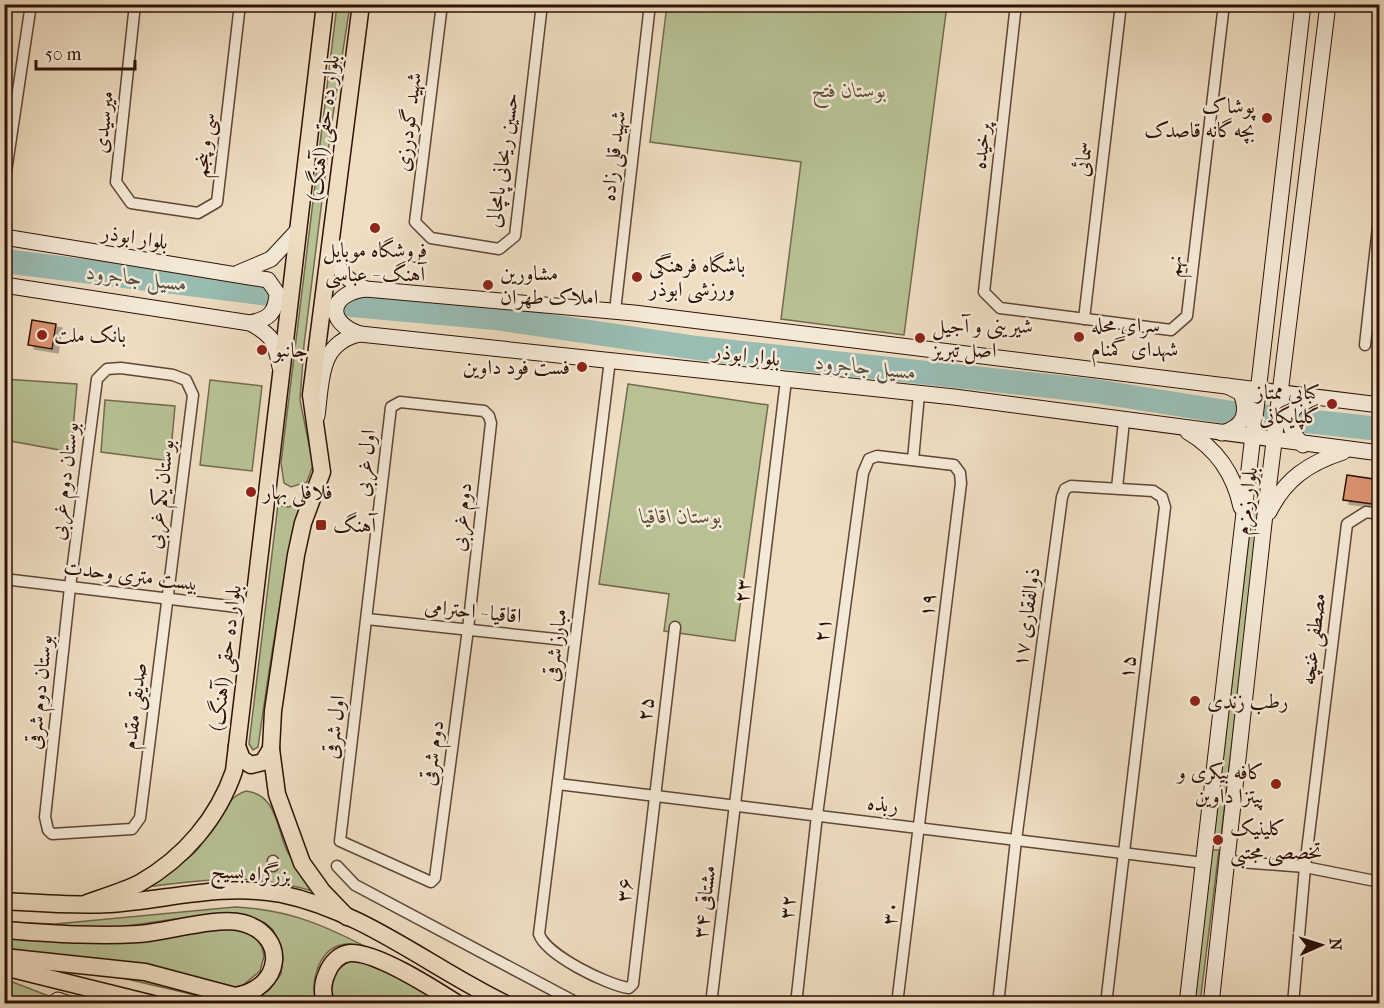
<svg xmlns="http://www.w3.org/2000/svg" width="1384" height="1008" viewBox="0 0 1384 1008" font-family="'IM FELL French Canon',Amiri,serif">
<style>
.green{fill:#b7c194;stroke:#736a4c;stroke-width:1.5}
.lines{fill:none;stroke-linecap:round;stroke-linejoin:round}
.river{stroke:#99bcb3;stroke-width:24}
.building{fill:#db9371;stroke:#2f1205;stroke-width:1.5;filter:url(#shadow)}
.minor-casing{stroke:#5f4534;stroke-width:13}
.secondary-casing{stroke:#2f1205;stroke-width:17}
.primary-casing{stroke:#2f1205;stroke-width:19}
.trunk-casing{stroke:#2f1205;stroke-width:19}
.minor{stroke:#f4e9d7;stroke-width:10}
.secondary{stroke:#f4e9d7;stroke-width:15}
.primary{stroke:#eeddc1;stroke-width:16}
.trunk{stroke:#eeddc1;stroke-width:16}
.poi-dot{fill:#8f2418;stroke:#f4e9d7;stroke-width:2}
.labels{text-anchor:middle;stroke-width:5;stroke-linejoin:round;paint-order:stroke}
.park-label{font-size:21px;font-style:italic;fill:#5f4f37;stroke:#f4e9d7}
.poi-label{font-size:21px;fill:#2f1205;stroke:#f4e9d7;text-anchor:start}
.street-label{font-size:21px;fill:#2f1205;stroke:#f4e9d7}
.water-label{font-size:22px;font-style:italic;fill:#544e42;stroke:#f4e9d7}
</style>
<defs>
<filter id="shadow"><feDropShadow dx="6" dy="4" stdDeviation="0" flood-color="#0004"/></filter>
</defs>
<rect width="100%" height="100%" fill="#eeddc1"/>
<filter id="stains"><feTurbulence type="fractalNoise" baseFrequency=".00333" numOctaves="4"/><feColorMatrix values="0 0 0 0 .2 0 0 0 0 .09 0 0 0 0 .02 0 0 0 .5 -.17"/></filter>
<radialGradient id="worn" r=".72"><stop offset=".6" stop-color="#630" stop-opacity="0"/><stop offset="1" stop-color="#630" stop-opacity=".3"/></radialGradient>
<g class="green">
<polygon points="337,5 350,5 331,128 304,345 300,400 313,465 307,482 291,487 284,483 281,463"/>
<polygon points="667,5 947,5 904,335 781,319 801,162 650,142"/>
<polygon points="4,379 77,384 71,452 5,440"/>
<polygon points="210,380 262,386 252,471 200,465"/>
<polygon points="628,384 768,405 735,641 664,631 669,594 599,584"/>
<polygon points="105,400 175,406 170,461 101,452"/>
<polygon points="1257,469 1264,470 1220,845 1213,845"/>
<path d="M279,496L282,506L289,507L304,500C281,582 270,663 258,747L253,750L249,744Z"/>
<path d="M246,791C278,795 276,829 288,853C296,867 306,879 316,892C253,873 210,879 146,887C163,876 181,866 196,851C213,833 222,798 246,791Z"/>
<polygon points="1212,850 1219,850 1200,1003 1194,1004"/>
<path d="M235,907C293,910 328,927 378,953C368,950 356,943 346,944C319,946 309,983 316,1003H229L97,972L155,980L236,1001L252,1000L270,989L281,974L283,957L273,930L265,923L247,916L225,915L175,919L113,928L47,927L5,922L55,924Z"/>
<polygon points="235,928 255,936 262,947 264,956 260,971 242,986 233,987 189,976 5,949 5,936 180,934"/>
<path d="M354,959L391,971L448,1003H336C325,982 334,968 354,959Z"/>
<polygon points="5,978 10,981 49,996 43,1003 9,1003 5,1001"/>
</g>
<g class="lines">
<g class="river">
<polyline points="4,261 269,294"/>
<polyline points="352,305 495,318 697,348 1094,391 1232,413 1380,429"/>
</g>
</g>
<g class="building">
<polygon points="32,320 56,324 52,349 28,345"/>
<polygon points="1347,475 1380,480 1380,505 1343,500"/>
</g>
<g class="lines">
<g class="minor-casing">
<g id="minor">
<polyline points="135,4 116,182 131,203 198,213 217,202 240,4"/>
<polyline points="442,4 415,222 431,238 499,249 515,236 542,4"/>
<polyline points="1016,4 984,292 1000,308 1171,330 1187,316 1224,4"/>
<polyline points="4,185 31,4"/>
<polyline points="615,311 650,4"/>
<polyline points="1084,319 1121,4"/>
<polyline points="1365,345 1380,209"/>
<path d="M610,360L539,934C546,955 607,985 629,988L633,984L675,627"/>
<polygon points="121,368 173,375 186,380 193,395 140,818 132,829 52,834 48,830 45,817 70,587 97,379 107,369"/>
<polygon points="400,402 484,411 489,416 491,423 468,629 435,878 431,882 340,841 391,407"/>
<polyline points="913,460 919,394"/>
<polyline points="1117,488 1124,421"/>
<polyline points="4,579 254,609"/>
<polyline points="367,619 575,641"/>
<polyline points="558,784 1204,863"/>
<polyline points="1227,861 1305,867 1380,882"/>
<polyline points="273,866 273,861"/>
<polyline points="337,866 355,885 579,1004"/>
<polyline points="711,1004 786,380"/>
<polyline points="796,1004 817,815 863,473 869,459 877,456 954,465 960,473 961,483 897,1004"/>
<polyline points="998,1004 1016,840 1062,497 1065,489 1071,486 1153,491 1162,497 1165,507 1106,1004"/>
<polyline points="1293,1004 1305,867 1347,524 1366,512 1380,514"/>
</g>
</g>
<g class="secondary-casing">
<g id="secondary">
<path d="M4,237L268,280L277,293C276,313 269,319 250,323"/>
<path d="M333,245C336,269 344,280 366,289L634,313L1380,405"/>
<polyline points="238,273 271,259 298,230"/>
<path d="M4,285L250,323C274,336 275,342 280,367"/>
<path d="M360,334C324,322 330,293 366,289"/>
<path d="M317,416C322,381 318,343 360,334L954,397L1380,453"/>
<path d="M1188,432C1217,449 1234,474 1241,507"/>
<path d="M1222,433C1244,427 1249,413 1241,393L1227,386"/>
<path d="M1303,445C1283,424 1285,408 1312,397"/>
<path d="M1269,512C1285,479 1309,463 1343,452"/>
<polyline points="52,1004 58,1000 70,1004"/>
<polyline points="1187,1004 1303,4"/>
<polyline points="1211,1004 1264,523 1328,4"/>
</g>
</g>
<g class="primary-casing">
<g id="primary">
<polyline points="237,746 242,759 251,765 263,762 271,749"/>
<path d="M87,903C104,897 124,891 140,883C184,858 218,818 234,771L325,4"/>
<polyline points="347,917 322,891 302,863 277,794 271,749 273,711 296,555 303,523 322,472 311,395 361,4"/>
</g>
</g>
<g class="trunk-casing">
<g id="trunk">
<path d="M4,901C39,903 75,906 109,904C167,900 222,883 281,894C364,911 431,968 506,1004"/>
<path d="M4,930C49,933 94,937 138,934C167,932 217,916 243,923C289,936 282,989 235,996L145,972L4,957"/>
<polyline points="4,967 153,1004"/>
<path d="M327,1004C321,994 323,982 327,973C331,963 339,954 350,953C376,951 436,990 458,1004"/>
</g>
</g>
<use href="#minor" class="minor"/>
<use href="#secondary" class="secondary"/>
<use href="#primary" class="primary"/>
<use href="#trunk" class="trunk"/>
</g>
<g class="poi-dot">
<circle cx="1267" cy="118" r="6"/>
<circle cx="375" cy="228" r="6"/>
<circle cx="637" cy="277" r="6"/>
<circle cx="488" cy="285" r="6"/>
<circle cx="42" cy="335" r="6"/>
<circle cx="1079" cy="337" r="6"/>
<circle cx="920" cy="338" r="6"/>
<circle cx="262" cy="350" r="6"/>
<circle cx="582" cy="367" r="6"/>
<circle cx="1332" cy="404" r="6"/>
<circle cx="251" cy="492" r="6"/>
<rect x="315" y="519" width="12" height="12" rx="3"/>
<circle cx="1195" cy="701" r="6"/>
<circle cx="1276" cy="784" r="6"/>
<circle cx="1218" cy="840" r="6"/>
</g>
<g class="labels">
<g class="park-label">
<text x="849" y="97">بوستان فتح</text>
<text x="681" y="523">بوستان اقاقیا</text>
</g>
<g class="poi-label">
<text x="1255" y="113" text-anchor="end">پوشاک<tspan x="1255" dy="24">بچه‌گانه قاصدک</tspan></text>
<text x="375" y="257" text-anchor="middle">فروشگاه موبایل<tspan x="375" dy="24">آهنگ - عباسی</tspan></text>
<text x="649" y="272">باشگاه فرهنگی<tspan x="649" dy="24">ورزشی ابوذر</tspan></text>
<text x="500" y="280">مشاورین<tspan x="500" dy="24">املاک طهران</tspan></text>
<text x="1091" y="332">سرای محله<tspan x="1091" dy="24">شهدای گمنام</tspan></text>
<text x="932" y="333">شیرینی و آجیل<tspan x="932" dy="24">اصل تبریز</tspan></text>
<text x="54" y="342">بانک ملت</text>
<text x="274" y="357">جانبو</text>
<text x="570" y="374" text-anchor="end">فست فود داوین</text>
<text x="1320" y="399" text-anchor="end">کبابی ممتاز<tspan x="1320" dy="24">گلپایگانی</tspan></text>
<text x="263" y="499">فلافلی بهار</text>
<text x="333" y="532">آهنگ</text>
<text x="1207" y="708">رطب زندی</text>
<text x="1264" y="779" text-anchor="end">کافه بیکری و<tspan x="1264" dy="24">پیتزا داوین</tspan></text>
<text x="1230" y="835">کلینیک<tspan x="1230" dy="24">تخصصی مجتبی</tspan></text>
</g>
<g class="street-label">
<text transform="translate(103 122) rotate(-84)" y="7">میرسیدی</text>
<text transform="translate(408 122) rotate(-83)" y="7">شهید گودرزی</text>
<text transform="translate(323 128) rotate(-83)" y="7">بلوار ده حقی (آهنگ)</text>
<text transform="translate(204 145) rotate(-83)" y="7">سی و پنجم</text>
<text transform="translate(981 146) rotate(-84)" y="7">پرخیده</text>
<text transform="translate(613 156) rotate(-83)" y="7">شهید قلی زاده</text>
<text transform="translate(1083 159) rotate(-83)" y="7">سمائی</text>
<text transform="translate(502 160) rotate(-82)" y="7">حسین ریحانی پامچالی</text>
<text transform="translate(135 237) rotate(9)" y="7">بلوار ابوذر</text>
<text transform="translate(1174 266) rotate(-83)" y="7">نهم</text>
<text transform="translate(747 355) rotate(7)" y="7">بلوار ابوذر</text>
<text transform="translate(365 463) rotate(-84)" y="7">اول غربی</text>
<text transform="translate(64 481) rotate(-83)" y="7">بوستان دوم غربی</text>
<text transform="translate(160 494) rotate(-83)" y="7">بوستان یکم غربی</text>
<text transform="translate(1246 501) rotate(-83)" y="7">بلوار زمزم</text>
<text transform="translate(461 517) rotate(-84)" y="7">دوم غربی</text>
<text transform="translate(131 575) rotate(7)" y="7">بیست متری وحدت</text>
<text transform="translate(742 591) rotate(-83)" y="7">۲۳</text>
<text transform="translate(927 605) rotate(-83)" y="7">۱۹</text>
<text transform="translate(473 611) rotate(6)" y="7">اقاقیا - احترامی</text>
<text transform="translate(1026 617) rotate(-82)" y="7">ذوالفقاری ۱۷</text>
<text transform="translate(822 630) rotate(-82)" y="7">۲۱</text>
<text transform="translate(1313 639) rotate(-83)" y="7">مصطفی غنچه</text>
<text transform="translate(555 645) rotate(-83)" y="7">مبارز شرقی</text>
<text transform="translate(225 658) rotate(-83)" y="7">بلوار ده حقی (آهنگ)</text>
<text transform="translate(1127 667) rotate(-83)" y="7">۱۵</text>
<text transform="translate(39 692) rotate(-84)" y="7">بوستان دوم شرقی</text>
<text transform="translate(134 706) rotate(-83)" y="7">صدیقی مقدم</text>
<text transform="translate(645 709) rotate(-83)" y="7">۲۵</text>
<text transform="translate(334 727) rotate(-83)" y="7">اول شرقی</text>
<text transform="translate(432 753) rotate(-82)" y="7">دوم شرقی</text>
<text transform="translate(883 804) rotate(7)" y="7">ربذه</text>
<text transform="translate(251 873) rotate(4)" y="7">بزرگراه بسیج</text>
<text transform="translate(624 890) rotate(-84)" y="7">۳۶</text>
<text transform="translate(704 902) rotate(-83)" y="7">۳۴ مشتاقی</text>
<text transform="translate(787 907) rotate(-84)" y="7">۳۲</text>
<text transform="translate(890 913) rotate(-82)" y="7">۳۰</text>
</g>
<g class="water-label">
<text transform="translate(137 277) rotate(7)" y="8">مسیل جاجرود</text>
<text transform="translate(866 366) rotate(6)" y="8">مسیل جاجرود</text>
</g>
</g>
<rect width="1384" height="1008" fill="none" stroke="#eeddc1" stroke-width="24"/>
<rect x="6" y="6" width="1372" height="996" fill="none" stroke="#2f1205" stroke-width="3"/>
<rect x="12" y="12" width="1360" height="984" fill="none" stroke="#2f1205" stroke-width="1.5"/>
<g transform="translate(1321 945) rotate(87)" stroke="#f4e9d7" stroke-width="4.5" paint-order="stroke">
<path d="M0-4.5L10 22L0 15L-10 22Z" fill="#2f1205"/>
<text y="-9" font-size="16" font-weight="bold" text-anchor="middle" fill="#2f1205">N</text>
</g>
<path d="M36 60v9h99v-9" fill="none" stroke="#2f1205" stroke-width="3"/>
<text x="45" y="60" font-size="18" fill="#2f1205" stroke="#f4e9d7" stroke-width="4.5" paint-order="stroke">50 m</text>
<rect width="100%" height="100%" filter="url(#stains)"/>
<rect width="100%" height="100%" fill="url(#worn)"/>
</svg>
